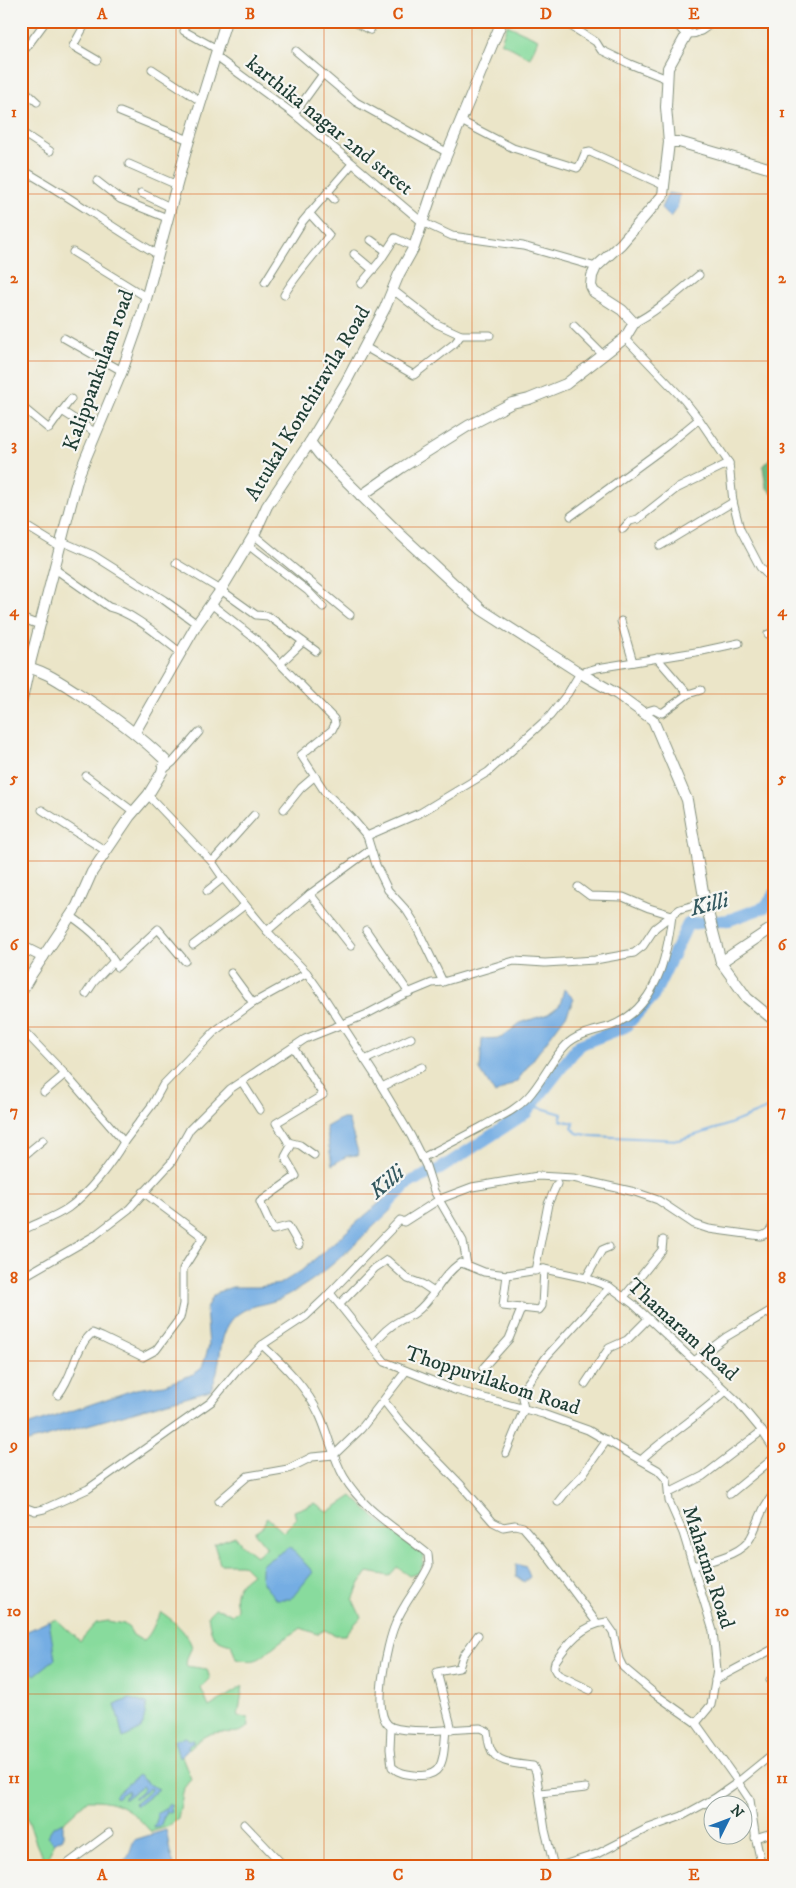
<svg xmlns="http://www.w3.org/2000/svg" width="796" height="1888" viewBox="0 0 796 1888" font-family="'IM FELL DW Pica',serif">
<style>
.green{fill:#88db9d;stroke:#548c68}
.forest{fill:#6ebb84;stroke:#467c5c}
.water{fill:#74ade3;stroke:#4a758c}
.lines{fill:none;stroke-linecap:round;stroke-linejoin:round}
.stream{stroke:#74ade3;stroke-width:2}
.river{stroke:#74ade3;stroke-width:12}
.street-casing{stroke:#85917e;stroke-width:9}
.secondary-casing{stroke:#85917e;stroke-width:12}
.street{stroke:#fff;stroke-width:7}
.secondary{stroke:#fff;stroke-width:10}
.grid{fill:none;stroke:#de580e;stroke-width:1;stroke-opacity:0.55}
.labels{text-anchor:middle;stroke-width:4.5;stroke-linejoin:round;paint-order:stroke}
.street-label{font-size:21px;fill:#1f3d34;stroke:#f6f6f2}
.water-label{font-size:22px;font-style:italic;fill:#345960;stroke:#f6f6f2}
.neatline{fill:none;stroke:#de580e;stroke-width:2}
.grid-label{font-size:16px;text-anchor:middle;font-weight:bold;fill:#de580e}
</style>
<rect width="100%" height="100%" fill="#f6f6f2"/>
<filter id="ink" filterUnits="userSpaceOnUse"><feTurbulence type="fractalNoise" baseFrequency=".02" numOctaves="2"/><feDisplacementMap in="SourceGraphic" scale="10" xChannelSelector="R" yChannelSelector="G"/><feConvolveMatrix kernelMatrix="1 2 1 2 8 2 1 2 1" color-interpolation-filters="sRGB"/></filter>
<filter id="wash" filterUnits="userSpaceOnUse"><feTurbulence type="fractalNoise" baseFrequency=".0096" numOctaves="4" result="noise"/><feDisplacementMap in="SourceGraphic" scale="20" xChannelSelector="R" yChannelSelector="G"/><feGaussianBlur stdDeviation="1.12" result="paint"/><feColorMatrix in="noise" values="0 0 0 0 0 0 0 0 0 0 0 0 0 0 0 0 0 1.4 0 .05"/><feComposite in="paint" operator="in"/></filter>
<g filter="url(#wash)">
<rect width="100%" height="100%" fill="#ebe5c8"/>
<g class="green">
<polygon points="507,25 538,39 530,58 501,42"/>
<path d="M352,1496L375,1518L423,1554V1564L419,1573L409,1576L397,1567L389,1576L368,1572L360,1583L353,1600L361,1617L345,1635H334L325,1630L317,1634L301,1628C294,1634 287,1636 281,1641C262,1654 263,1665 236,1659L231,1644C211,1639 211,1634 208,1615L215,1608L221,1609L232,1615L238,1610C232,1592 237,1585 252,1574L242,1564H220L214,1544L235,1536L242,1545L256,1556L267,1548L254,1532L263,1526L267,1517L283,1532L296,1519L294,1511L315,1503L328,1512Z"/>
<path d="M161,1612C173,1620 188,1633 192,1647L187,1658L186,1666L207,1669L210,1679L201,1688L209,1707L243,1686L238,1717L248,1718L249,1726C236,1738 224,1729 210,1734C199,1738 191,1747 182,1756L191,1779L184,1788L178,1819L167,1827L151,1832C132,1810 118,1799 88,1800L65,1821L46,1861C32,1844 33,1824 21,1806V1634L56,1619L80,1641L96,1623L108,1621L124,1624L129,1628L133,1635L143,1641C153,1633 154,1622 161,1612Z"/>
</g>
<polygon class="forest" points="775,451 775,497 766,487 763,467"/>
<g class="water">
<polygon points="668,193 680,195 677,208 670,217 661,208"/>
<polygon points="564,989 574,999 567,1014 517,1081 495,1094 480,1070 482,1039 501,1038 520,1023 548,1014 560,1005"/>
<polygon points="340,1119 348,1119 359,1155 347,1156 332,1165 326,1127"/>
<path d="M384,1199L391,1210C357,1241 324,1278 282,1298C264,1306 244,1304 231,1321C216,1341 223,1369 210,1390L21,1444V1428L136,1389L164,1385L194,1374L202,1368L209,1346L206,1309L211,1298L218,1292L232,1287H258L280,1284L301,1271Z"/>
<path d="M290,1547L313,1572L291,1599H276C265,1586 258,1582 262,1564Z"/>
<polygon points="516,1564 526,1567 530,1577 524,1582 516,1576"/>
<polygon points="49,1621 55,1659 35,1675 21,1662 21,1634"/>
<polygon points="130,1699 147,1704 142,1729 123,1738 115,1704"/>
<polygon points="186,1737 189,1740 193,1739 193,1743 189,1745 187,1751 179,1758 174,1740"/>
<polygon points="138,1775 150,1785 159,1789 137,1806 135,1804 151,1790 150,1788 135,1799 133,1798 144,1789 142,1786 125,1799 123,1799 128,1793 128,1790 116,1798 114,1796"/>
<polygon points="169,1803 172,1806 169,1808 171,1811 170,1813 166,1811 160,1827 154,1828 158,1816 156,1814 165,1809"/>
<polygon points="63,1822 63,1838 54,1843 47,1836 53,1827"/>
<path d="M166,1830C169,1842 169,1853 174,1864L170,1867H116L128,1857L134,1840Z"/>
</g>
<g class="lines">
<polyline class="stream" points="531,1105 562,1114 560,1120 574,1123 572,1128 577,1133 592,1136 679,1140 722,1127 775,1106"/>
<polyline class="river" points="376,1216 408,1183 440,1169 526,1113 579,1045 625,1027 653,997 688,924 729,920 765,907 775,893"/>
</g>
</g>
<g filter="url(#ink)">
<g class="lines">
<g class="street-casing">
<g id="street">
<polyline points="87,21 73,46 97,60"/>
<polyline points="352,21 370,30 375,21"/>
<polyline points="569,25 596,42 601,50 630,64 667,79"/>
<polyline points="184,31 217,49"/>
<path d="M687,34C697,35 706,29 713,21"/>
<polyline points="21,51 26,48 46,21"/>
<polyline points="296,51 323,74"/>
<polyline points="215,56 294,114 422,222 452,236 523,246 596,267"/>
<polyline points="152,69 202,102"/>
<polyline points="21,87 37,102"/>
<polyline points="120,112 189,140"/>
<polyline points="294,114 323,74 356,102 448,153"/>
<polyline points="461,121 513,148 577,168 580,165 585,153 590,152 665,186"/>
<polyline points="21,132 50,151"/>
<polyline points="129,164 177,185"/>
<path d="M21,169C68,195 111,227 157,254"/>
<polyline points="97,181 120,199 167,218"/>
<polyline points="328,192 334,199"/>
<polyline points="141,193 170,207"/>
<polyline points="371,240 386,251"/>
<polyline points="73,252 146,297"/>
<polyline points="354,254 373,270"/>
<polyline points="265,282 303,221 352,164"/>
<polyline points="361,284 380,261 395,238 414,247"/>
<polyline points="393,290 437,324 461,335"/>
<path d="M284,295C297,273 314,256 329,235L309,213"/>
<path d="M634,323C658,311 678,292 699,275"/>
<polyline points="574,326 603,355"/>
<polyline points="64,338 122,371"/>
<polyline points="625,338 684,400 699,419 729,463 733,502 740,529 760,567 775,583"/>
<polyline points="365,347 414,375 455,343 461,335 490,335"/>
<polyline points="21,406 49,429 62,411 96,433"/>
<polyline points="62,411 71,399"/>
<polyline points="571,516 665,447 699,419"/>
<polyline points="21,523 60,547"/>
<polyline points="623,529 630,521 638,519 676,489 729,463"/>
<polyline points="254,535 350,615"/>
<polyline points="61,541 93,555 164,600 197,624"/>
<polyline points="248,545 308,591 323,607"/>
<polyline points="660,546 733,502"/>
<polyline points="176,563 221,590 256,615 268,616 316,651"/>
<path d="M55,569L109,607C134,613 160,637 180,652"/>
<polyline points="211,604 258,641 334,719 335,724 332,730 301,755 325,792 351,817 367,836 376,865 388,890 407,911 414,922 443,982"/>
<polyline points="21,618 34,623 41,622"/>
<polyline points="621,621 633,662"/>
<polyline points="768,634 775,632"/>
<polyline points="657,658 688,694"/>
<polyline points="280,664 303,642"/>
<polyline points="644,712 654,709 662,713 688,694 701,690"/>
<polyline points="162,771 173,762 199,732"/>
<polyline points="86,776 134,812"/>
<polyline points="148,795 212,862 223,878 267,931 307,973 322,994 373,1072 411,1136 426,1166 434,1191 463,1241 467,1265 484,1272 507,1275 544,1269 586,1278 610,1287 633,1304 737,1401 762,1431 775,1451"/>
<polyline points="284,809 301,788 315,776"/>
<polyline points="42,810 106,851"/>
<polyline points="367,836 420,813 488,772 550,716 568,693 580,673 597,668 702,651 739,643"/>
<polyline points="212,862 254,815"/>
<polyline points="207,891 223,878"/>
<polyline points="310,894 351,946"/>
<path d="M71,916C95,933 103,941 117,967L158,929L185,961"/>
<polyline points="366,930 409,993"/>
<polyline points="267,931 310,894 370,850"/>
<polyline points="193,945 245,905"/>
<polyline points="231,973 253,1003"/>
<polyline points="86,994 94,982 114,961"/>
<polyline points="21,1028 65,1074 124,1142 152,1105 163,1085 215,1031 253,1003 307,973"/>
<polyline points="293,1047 323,1095 276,1123 291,1146 285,1157 296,1176 260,1202 273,1230 288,1226 299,1245"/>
<polyline points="365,1060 411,1038"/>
<polyline points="242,1082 260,1110"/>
<polyline points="382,1087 422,1067"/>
<polyline points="44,1092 65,1074"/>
<polyline points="288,1142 300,1145 314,1155"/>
<polyline points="21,1158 43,1140"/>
<path d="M422,1158C443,1147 463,1137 483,1126C499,1117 515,1111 528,1097C543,1081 551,1060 566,1045C578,1033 596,1031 611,1026C656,1008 667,958 672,915L649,908L623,897L590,896L578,887"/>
<path d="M21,1228L23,1230C37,1223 55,1217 68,1208C89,1193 111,1164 124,1142"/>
<polyline points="535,1271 548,1204 557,1184"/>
<polyline points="507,1275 503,1306 539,1310 542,1306 544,1269"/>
<polyline points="21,1278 94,1236 129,1209 171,1163 190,1129 230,1089 305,1039 365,1015 403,995 432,983 443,982 514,961 545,963 595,960 634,953 643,946 655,928 672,915 680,909 705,902"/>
<polyline points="586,1278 602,1250 609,1247"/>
<polyline points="330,1293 385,1362 455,1390 543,1414 588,1430 658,1470 667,1480 669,1501 683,1533 713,1631 717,1670 711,1705 696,1723"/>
<polyline points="624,1297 662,1250 663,1240"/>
<polyline points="340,1304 375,1268 387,1260 408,1279 422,1284 434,1292"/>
<path d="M262,1345C285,1366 307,1388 320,1416C329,1436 333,1458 344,1477C364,1511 398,1529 428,1554L429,1565C420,1586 403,1603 395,1625C388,1641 369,1719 392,1727C411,1734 459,1729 480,1728L487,1731C488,1736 488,1742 490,1747C495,1764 518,1764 533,1766L536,1772L545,1830L554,1867"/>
<path d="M372,1346C380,1335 389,1326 401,1320C406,1318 411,1316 415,1313C435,1298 439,1278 460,1263L467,1265"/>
<polyline points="694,1361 726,1337 775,1308"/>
<polyline points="483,1368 509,1339 522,1307"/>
<polyline points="585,1384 609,1348 627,1340 648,1319"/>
<path d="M58,1395C75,1374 73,1350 92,1333L102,1337L143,1357L156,1350L180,1318L183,1304V1269L203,1237L143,1192"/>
<polyline points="384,1401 403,1425 461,1485 493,1522 503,1527 515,1525 523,1527 542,1549 597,1623"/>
<polyline points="506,1453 524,1409 521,1392 547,1356 610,1287"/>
<path d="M641,1460C668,1435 699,1416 726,1391"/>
<polyline points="669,1493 703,1476 762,1431"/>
<polyline points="730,1494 775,1457"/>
<polyline points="219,1501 248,1476 288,1469 312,1457 334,1455 361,1429 406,1371"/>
<polyline points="558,1502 566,1492 583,1474 607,1440"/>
<path d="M21,1506L35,1511L44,1509L88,1489L211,1402L236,1372L262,1345L306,1316L325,1298L400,1220L404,1222L440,1199L472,1187L538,1176L573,1178L635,1192L658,1200L694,1224L709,1229L761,1236C777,1232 773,1217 775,1204"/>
<path d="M694,1566C712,1560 742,1555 751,1537C759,1522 762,1505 775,1493"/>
<polyline points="715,1680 775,1648"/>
<polyline points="770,1680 775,1677"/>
<path d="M590,1690L559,1675C554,1671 553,1668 555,1662C568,1643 582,1625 606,1622L613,1632L619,1659L623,1667L655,1694L696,1723L738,1782L775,1752"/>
<path d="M391,1727L390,1749L392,1767C399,1773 405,1774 414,1775C447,1780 443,1753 446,1730"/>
<polyline points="452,1730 437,1672 459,1668 463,1656 478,1635"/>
<polyline points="540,1793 586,1788"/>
<polyline points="244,1824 285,1867"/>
<polyline points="755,1838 775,1832"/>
<polyline points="63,1867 109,1833"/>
<polyline points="557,1867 597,1854 646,1829 682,1816 715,1798 738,1782 750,1800 756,1840 762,1867"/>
</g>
</g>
<g class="secondary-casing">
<g id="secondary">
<polyline points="669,142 679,142 775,170"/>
<polyline points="310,442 320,455 401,535 482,610 580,673 617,694 653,720 687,800 704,897 721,962 747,998 775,1021"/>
<polyline points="361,496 401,468 468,426 512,403 529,399 566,384 625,338 634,323 622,310 594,292 591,286 592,276 596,267 621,244 663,195 669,142 666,107 668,68 687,34 676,21"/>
<path d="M21,666C42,669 59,681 76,692C109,713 137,733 165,760L162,772L148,795L130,816L92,872L77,906L31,975L21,992"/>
<polyline points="21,704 29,667 74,492 79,474 122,371 142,314 187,147 226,21"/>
<polyline points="135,732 197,624 221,590 254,535 267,506 310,442 346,382 385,308 399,274 414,247 439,173 502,21"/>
<polyline points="21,946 43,957"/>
<polyline points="721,962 775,926"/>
</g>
</g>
<use href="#street" class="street"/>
<use href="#secondary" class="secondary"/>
</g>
</g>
<path class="grid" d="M176,21V1867M324,21V1867M472,21V1867M620,21V1867M21,194H775M21,361H775M21,527H775M21,694H775M21,861H775M21,1027H775M21,1194H775M21,1361H775M21,1527H775M21,1694H775"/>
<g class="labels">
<g class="street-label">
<text transform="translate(330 125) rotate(39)" y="7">karthika nagar 2nd street</text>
<text transform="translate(98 370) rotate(-70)" y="7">Kalippankulam road</text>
<text transform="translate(307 403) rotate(-59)" y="7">Attukal Konchiravila Road</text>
<text transform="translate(683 1329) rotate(42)" y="7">Thamaram Road</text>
<text transform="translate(493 1380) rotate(18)" y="7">Thoppuvilakom Road</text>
<text transform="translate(709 1567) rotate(72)" y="7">Mahatma Road</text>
</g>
<g class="water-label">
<text transform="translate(709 903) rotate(-14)" y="8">Killi</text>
<text transform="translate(386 1181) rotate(-40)" y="8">Killi</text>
</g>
</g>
<rect width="796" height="1888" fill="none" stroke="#f6f6f2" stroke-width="55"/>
<g transform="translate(728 1820) rotate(48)"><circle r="24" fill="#f6f6f2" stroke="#a0aca6"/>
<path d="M0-4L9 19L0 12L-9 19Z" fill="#1f6fb2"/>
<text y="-8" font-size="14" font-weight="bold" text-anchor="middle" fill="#1f3d34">N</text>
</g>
<rect x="28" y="28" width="740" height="1832" class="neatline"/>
<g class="grid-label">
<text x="102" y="19">A</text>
<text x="250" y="19">B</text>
<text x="398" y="19">C</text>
<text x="546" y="19">D</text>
<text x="694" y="19">E</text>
<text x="14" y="117">1</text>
<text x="782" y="117">1</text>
<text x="14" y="283">2</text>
<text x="782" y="283">2</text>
<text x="14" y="450">3</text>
<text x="782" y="450">3</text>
<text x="14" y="616">4</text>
<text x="782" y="616">4</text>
<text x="14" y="783">5</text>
<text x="782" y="783">5</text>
<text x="14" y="950">6</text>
<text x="782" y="950">6</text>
<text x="14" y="1116">7</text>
<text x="782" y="1116">7</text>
<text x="14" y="1283">8</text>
<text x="782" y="1283">8</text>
<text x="14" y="1450">9</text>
<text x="782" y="1450">9</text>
<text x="14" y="1616">10</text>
<text x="782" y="1616">10</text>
<text x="14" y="1783">11</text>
<text x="782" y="1783">11</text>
<text x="102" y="1880">A</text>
<text x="250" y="1880">B</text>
<text x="398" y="1880">C</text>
<text x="546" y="1880">D</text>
<text x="694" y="1880">E</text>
</g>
</svg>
